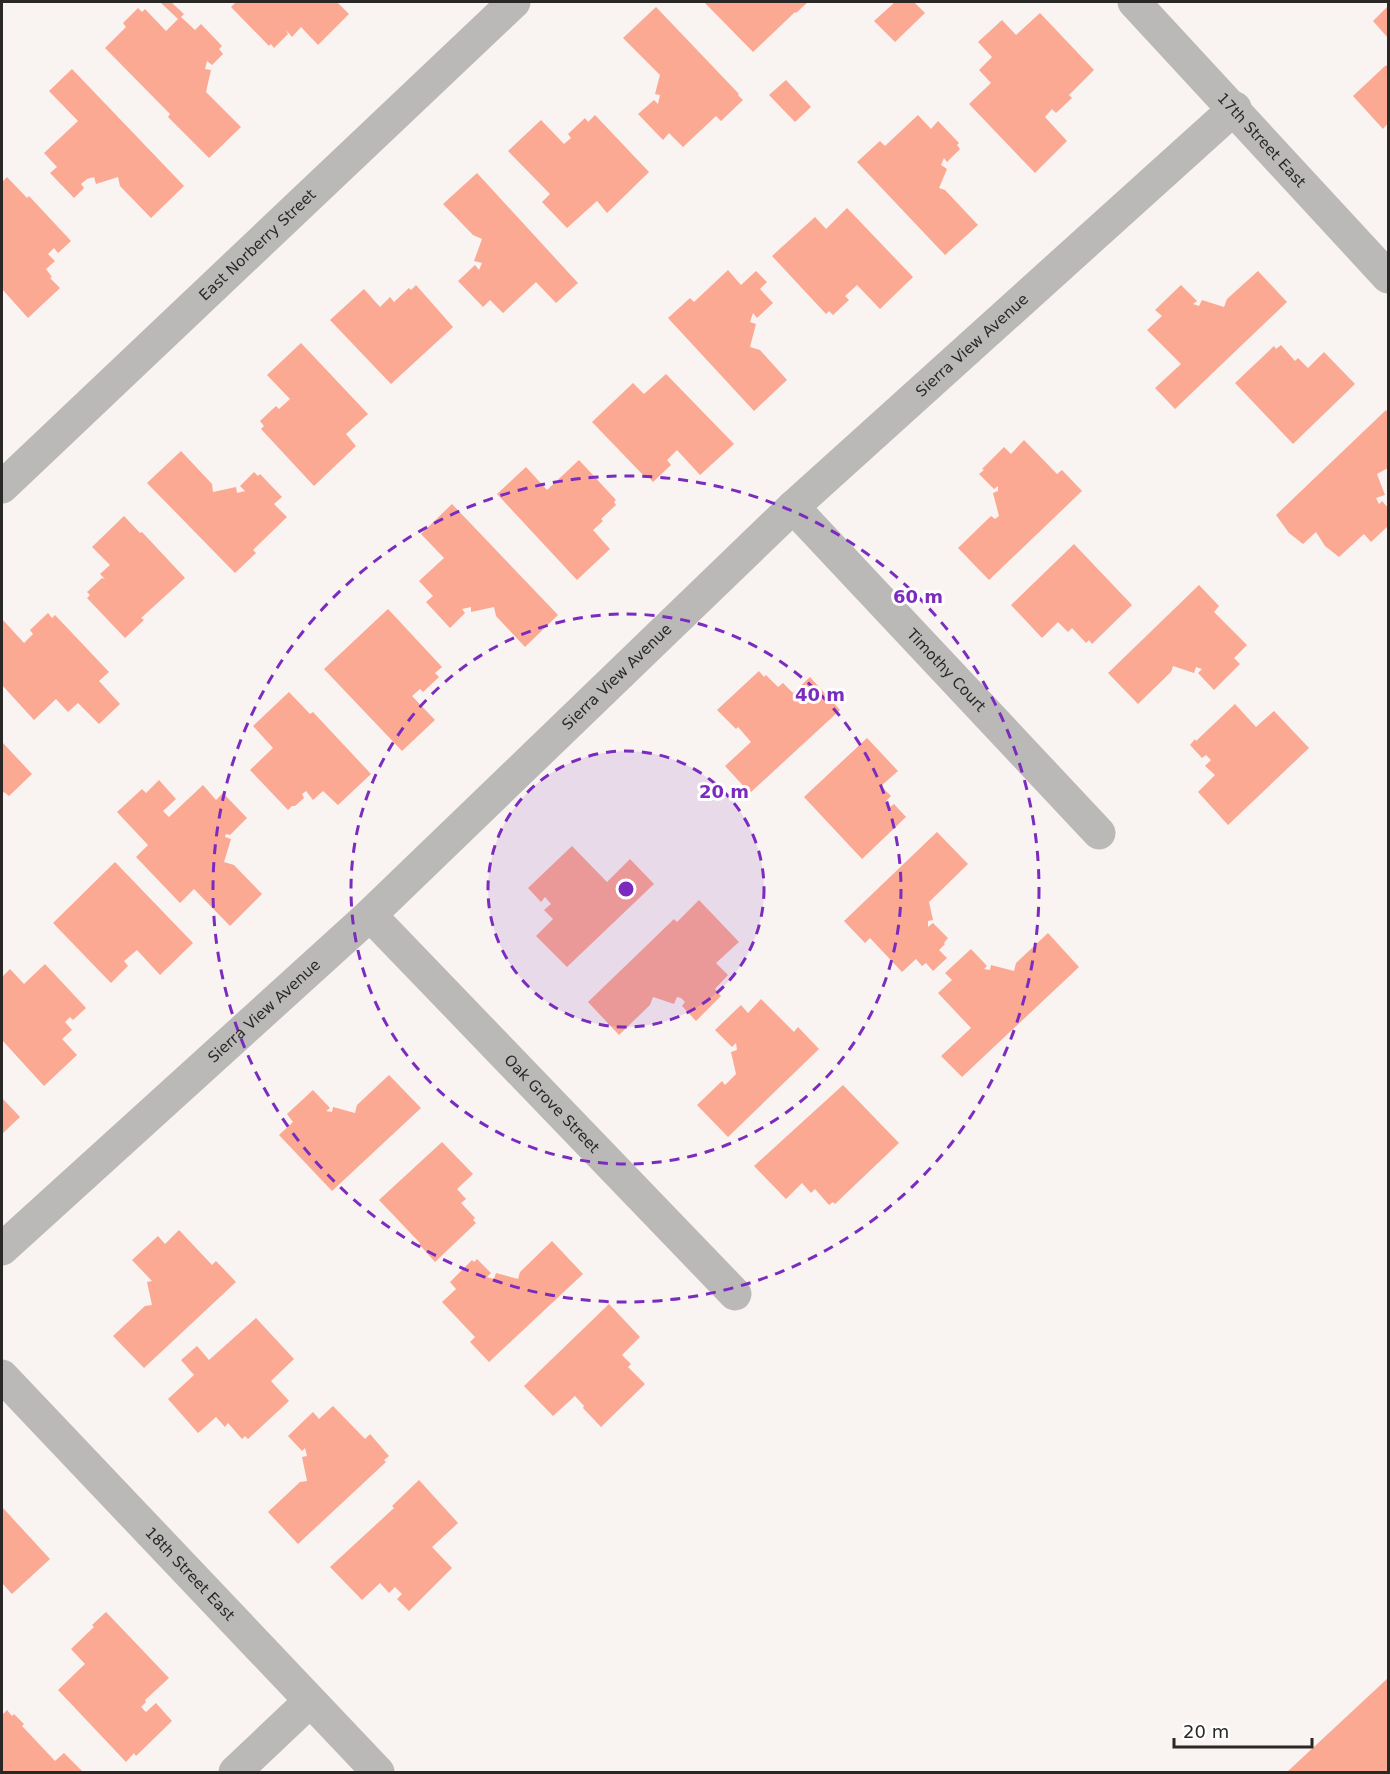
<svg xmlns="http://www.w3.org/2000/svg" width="1390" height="1774" viewBox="0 0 1390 1774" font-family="'DejaVu Sans',sans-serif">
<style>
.building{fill:#fba993}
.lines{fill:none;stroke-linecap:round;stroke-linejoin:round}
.minor{stroke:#bbb9b8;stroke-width:33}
.ring{fill:none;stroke:#7b2cbf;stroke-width:3;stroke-dasharray:10 8}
.labels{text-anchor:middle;stroke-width:6;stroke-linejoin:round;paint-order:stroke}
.street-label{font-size:15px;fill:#2a2727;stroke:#fff}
.centre{fill:#7b2cbf;stroke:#fff;stroke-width:3}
.ring-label{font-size:18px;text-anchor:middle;font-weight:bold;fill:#7b2cbf;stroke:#fff;stroke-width:6;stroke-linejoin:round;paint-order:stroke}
</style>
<rect width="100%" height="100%" fill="#f9f3f1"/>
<g class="building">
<polygon points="160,2 171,2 184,14 181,17 195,30 201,24 222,46 219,49 223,54 212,65 207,61 205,69 211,70 206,92 241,127 209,158 168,117 170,114 105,48 126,27 123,23 138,8 142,12 145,9 166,31 178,19"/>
<polygon points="236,2 337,2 349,14 318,45 301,27 292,37 286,30 288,34 274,48 271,44 269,46 231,7"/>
<polygon points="704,2 808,2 796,13 795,12 753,52"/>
<polygon points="895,2 914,2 925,13 895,42 874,21"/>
<polygon points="1388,6 1388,38 1373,21"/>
<polygon points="656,7 739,94 738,95 743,100 721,121 716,116 683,147 669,133 663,140 638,114 654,100 658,104 660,95 655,94 660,75 623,38"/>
<polygon points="1040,13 1094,70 1069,95 1072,98 1056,113 1052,109 1045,117 1067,141 1035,173 969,104 991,83 979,70 992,57 978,42 1002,20 1016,35"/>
<polygon points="1388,65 1388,123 1383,129 1353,96 1385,66"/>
<polygon points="72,69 184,186 151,218 120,186 118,177 96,184 94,177 87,179 81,184 84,188 74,198 50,173 57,167 44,153 78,121 49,91"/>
<polygon points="786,80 811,107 795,122 769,95"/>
<polygon points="595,115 649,172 607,213 597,201 567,228 542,202 550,194 508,151 541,120 564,144 571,138 568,134 585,118 588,122"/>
<polygon points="918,115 931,129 938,121 959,143 957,145 960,149 947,162 944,158 941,165 947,169 939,188 945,190 978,225 945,255 857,162 880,141 885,146"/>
<polygon points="477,173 578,283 556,303 536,282 503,313 490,300 483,307 458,281 475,265 479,270 482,263 474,261 482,239 473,235 443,204"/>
<polygon points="7,177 27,198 29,196 71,241 58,253 54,248 48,254 55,261 46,269 52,277 50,278 60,288 28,318 2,289 2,182"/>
<polygon points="847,208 913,277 880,309 857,285 845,296 849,300 833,315 829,311 826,314 772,256 815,217 826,229"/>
<polygon points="728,270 741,285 756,271 767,282 760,289 773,303 757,318 753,313 750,322 756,324 750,347 760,350 787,380 754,411 668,318 690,298 694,302"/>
<polygon points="1258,271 1287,302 1175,409 1155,388 1181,364 1147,330 1162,316 1155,310 1181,285 1197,301 1193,304 1199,306 1202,300 1224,307 1227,299"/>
<polygon points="416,285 453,327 391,384 330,320 364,289 380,307 390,297 394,302 409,288 411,290"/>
<polygon points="301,343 368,414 346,434 356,446 314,486 261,429 264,426 260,421 276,406 279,409 290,399 267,375"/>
<polygon points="1281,345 1295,361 1298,358 1308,368 1324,352 1355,384 1293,444 1235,383 1274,346 1276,349"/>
<polygon points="666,374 734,444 700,475 677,450 667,460 671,465 653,482 648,476 646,478 592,422 633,383 644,394"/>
<polygon points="1386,410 1388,413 1388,468 1377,474 1385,495 1376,498 1379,504 1382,501 1388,508 1388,526 1371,542 1364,534 1339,557 1325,546 1316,532 1303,544 1289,533 1276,515"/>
<polygon points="1024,440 1057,474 1062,470 1082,491 989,580 958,548 991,516 995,519 999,516 993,493 998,491 998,486 994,489 979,474 984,470 982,469 1004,447 1011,454"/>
<polygon points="181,451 212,484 213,492 236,487 237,493 245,491 240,486 254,472 258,476 260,474 282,497 274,504 287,517 253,550 256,553 235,573 147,483"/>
<polygon points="579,460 616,500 614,502 616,505 601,519 603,521 593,530 610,549 577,580 497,494 526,467 547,490"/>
<polygon points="452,504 558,615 525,647 496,616 494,607 471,612 471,607 462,609 465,613 450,628 426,602 433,596 419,581 444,558 421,534"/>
<polygon points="124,516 140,533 142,532 185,578 141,618 144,620 125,638 87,598 90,595 87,592 102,578 105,579 100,574 110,565 92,547"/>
<polygon points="1074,544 1132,605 1092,644 1089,640 1086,643 1072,628 1068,632 1058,622 1042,638 1011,605"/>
<polygon points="1199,585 1219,606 1214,612 1247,645 1234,658 1240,664 1214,690 1198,673 1202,669 1196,667 1194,673 1173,666 1171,672 1138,704 1108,673"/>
<polygon points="388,609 442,667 435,673 439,677 423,692 420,689 412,696 435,720 402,751 324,669"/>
<polygon points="48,613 52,618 55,615 109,672 99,681 120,704 99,724 78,703 68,712 56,699 34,720 2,685 2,619 24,643 33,634 30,630"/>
<polygon points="759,671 764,677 766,675 778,687 783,683 793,693 810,677 840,710 750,793 725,766 751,742 738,727 736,729 717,710"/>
<polygon points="289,692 310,714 313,712 371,774 338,805 323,791 313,800 306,791 302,794 304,798 295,806 292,806 288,810 250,770 273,748 253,726"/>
<polygon points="1235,704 1256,727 1274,711 1309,748 1228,825 1198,792 1215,775 1205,766 1211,760 1206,755 1202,758 1190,745 1195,739 1196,741"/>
<polygon points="867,738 898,771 881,786 891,796 885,802 890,807 894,804 906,817 862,859 804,797"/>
<polygon points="2,742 32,774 9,796 4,792 2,794"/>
<polygon points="159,780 176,799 163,811 169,817 203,785 216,800 223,793 247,818 230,835 226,834 225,837 231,839 224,862 234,865 262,894 230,926 194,889 180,903 136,857 148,845 117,812 142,789 146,793"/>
<polygon points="937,832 968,864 929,902 933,920 928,921 928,927 933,923 948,938 944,943 945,944 939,950 947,958 933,971 926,963 922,966 916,959 902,972 870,938 865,943 844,921"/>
<polygon points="572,846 607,882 630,859 654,884 567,967 536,936 553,919 544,910 551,904 545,897 541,902 528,888"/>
<polygon points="115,862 193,943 160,975 137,950 124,961 128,966 111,983 53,923"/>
<polygon points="699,900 739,942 716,963 728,975 715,989 721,996 696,1021 682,1006 685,1002 681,998 677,997 674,1004 653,997 650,1005 619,1035 588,1002 674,919 677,922"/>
<polygon points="1048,933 1079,967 962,1077 941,1056 971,1028 938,993 952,980 945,973 971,949 987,966 984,969 990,970 991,965 1014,971 1016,963"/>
<polygon points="45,964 86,1008 73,1020 70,1017 65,1022 72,1030 62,1039 77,1055 44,1086 2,1040 2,977 10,969 24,984"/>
<polygon points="761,999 794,1032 798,1027 819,1049 728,1137 697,1105 722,1081 725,1085 736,1074 731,1052 737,1050 736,1043 732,1047 715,1030 741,1005 748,1013"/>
<polygon points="389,1075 421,1108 332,1191 279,1135 293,1122 287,1114 313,1090 330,1108 326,1111 332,1112 333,1107 355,1113 357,1105"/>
<polygon points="843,1085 899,1143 835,1204 833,1202 829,1205 815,1189 811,1193 802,1183 786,1199 754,1166"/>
<polygon points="2,1098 20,1117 2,1134"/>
<polygon points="442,1142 473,1174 457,1189 466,1199 461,1203 475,1218 473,1220 476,1223 435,1262 419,1244 420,1243 379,1200"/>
<polygon points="179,1230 212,1265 216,1261 236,1282 144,1368 113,1336 145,1306 152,1305 147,1282 152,1281 132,1260 158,1236 165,1244"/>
<polygon points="552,1241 583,1274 489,1362 470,1342 475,1337 442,1302 456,1289 450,1282 472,1260 474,1262 477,1259 491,1273 487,1277 494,1279 496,1273 518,1279 520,1272"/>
<polygon points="609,1304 640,1337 622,1355 631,1364 628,1367 645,1384 601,1427 583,1408 584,1406 575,1396 553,1416 524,1386"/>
<polygon points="256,1318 294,1359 271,1381 289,1401 248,1439 245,1436 242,1439 228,1423 225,1427 216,1417 198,1433 168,1399 194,1375 181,1360 197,1346 209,1360"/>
<polygon points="333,1406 365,1439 370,1434 389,1456 384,1460 386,1462 298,1544 268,1512 300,1482 307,1481 302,1457 307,1456 305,1448 302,1451 288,1436 313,1412 319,1419"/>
<polygon points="419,1480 458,1523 432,1547 452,1568 409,1611 397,1599 402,1594 395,1587 389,1593 380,1583 362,1600 330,1567 394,1508 392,1506"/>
<polygon points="2,1507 50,1559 12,1594 2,1583"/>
<polygon points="106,1612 169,1678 145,1700 146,1702 141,1707 146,1712 156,1703 172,1721 136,1756 134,1753 126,1762 58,1690 85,1664 71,1649 94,1627 92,1625"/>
<polygon points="1388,1678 1388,1772 1287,1772"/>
<polygon points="7,1710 12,1716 14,1714 24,1724 22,1726 55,1761 64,1753 83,1772 2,1772 2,1715"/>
</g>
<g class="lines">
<g class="minor">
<path id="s1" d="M1134,2L1388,277"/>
<path id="s2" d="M2,487L514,2"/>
<path id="s3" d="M793,507L1099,833"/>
<path id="s4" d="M370,915L735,1294"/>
<path id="s5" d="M2,1249L370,915L793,507L1235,108"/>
<path id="s6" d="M2,1376L378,1772"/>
<polyline points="235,1772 310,1701"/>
</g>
</g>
<circle cx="626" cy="889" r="138" fill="#7b2cbf" fill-opacity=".12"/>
<g class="ring">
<circle cx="626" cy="889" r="138"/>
<circle cx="626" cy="889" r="275"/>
<circle cx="626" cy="889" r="413"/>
</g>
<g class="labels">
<g class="street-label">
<text dy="5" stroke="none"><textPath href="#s1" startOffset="188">17th Street East</textPath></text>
<text dy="5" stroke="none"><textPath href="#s2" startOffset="352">East Norberry Street</textPath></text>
<text dy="5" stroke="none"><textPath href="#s5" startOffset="1326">Sierra View Avenue</textPath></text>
<text dy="5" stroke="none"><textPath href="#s3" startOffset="224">Timothy Court</textPath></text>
<text dy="5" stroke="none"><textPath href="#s5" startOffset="840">Sierra View Avenue</textPath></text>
<text dy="5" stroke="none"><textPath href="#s5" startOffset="354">Sierra View Avenue</textPath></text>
<text dy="5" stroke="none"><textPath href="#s4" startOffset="262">Oak Grove Street</textPath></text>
<text dy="5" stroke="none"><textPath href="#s6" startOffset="273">18th Street East</textPath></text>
</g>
</g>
<circle cx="626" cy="889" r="9" class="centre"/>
<g class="ring-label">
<text x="918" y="603">60 m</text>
<text x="820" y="701">40 m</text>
<text x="724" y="798">20 m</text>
</g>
<rect width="1390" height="1774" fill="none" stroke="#2a2727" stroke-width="6"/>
<path d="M1174 1738v9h138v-9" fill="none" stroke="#2a2727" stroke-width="3"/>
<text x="1183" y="1738" font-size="18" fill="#2a2727" stroke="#ffffff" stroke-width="4.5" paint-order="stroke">20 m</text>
</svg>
